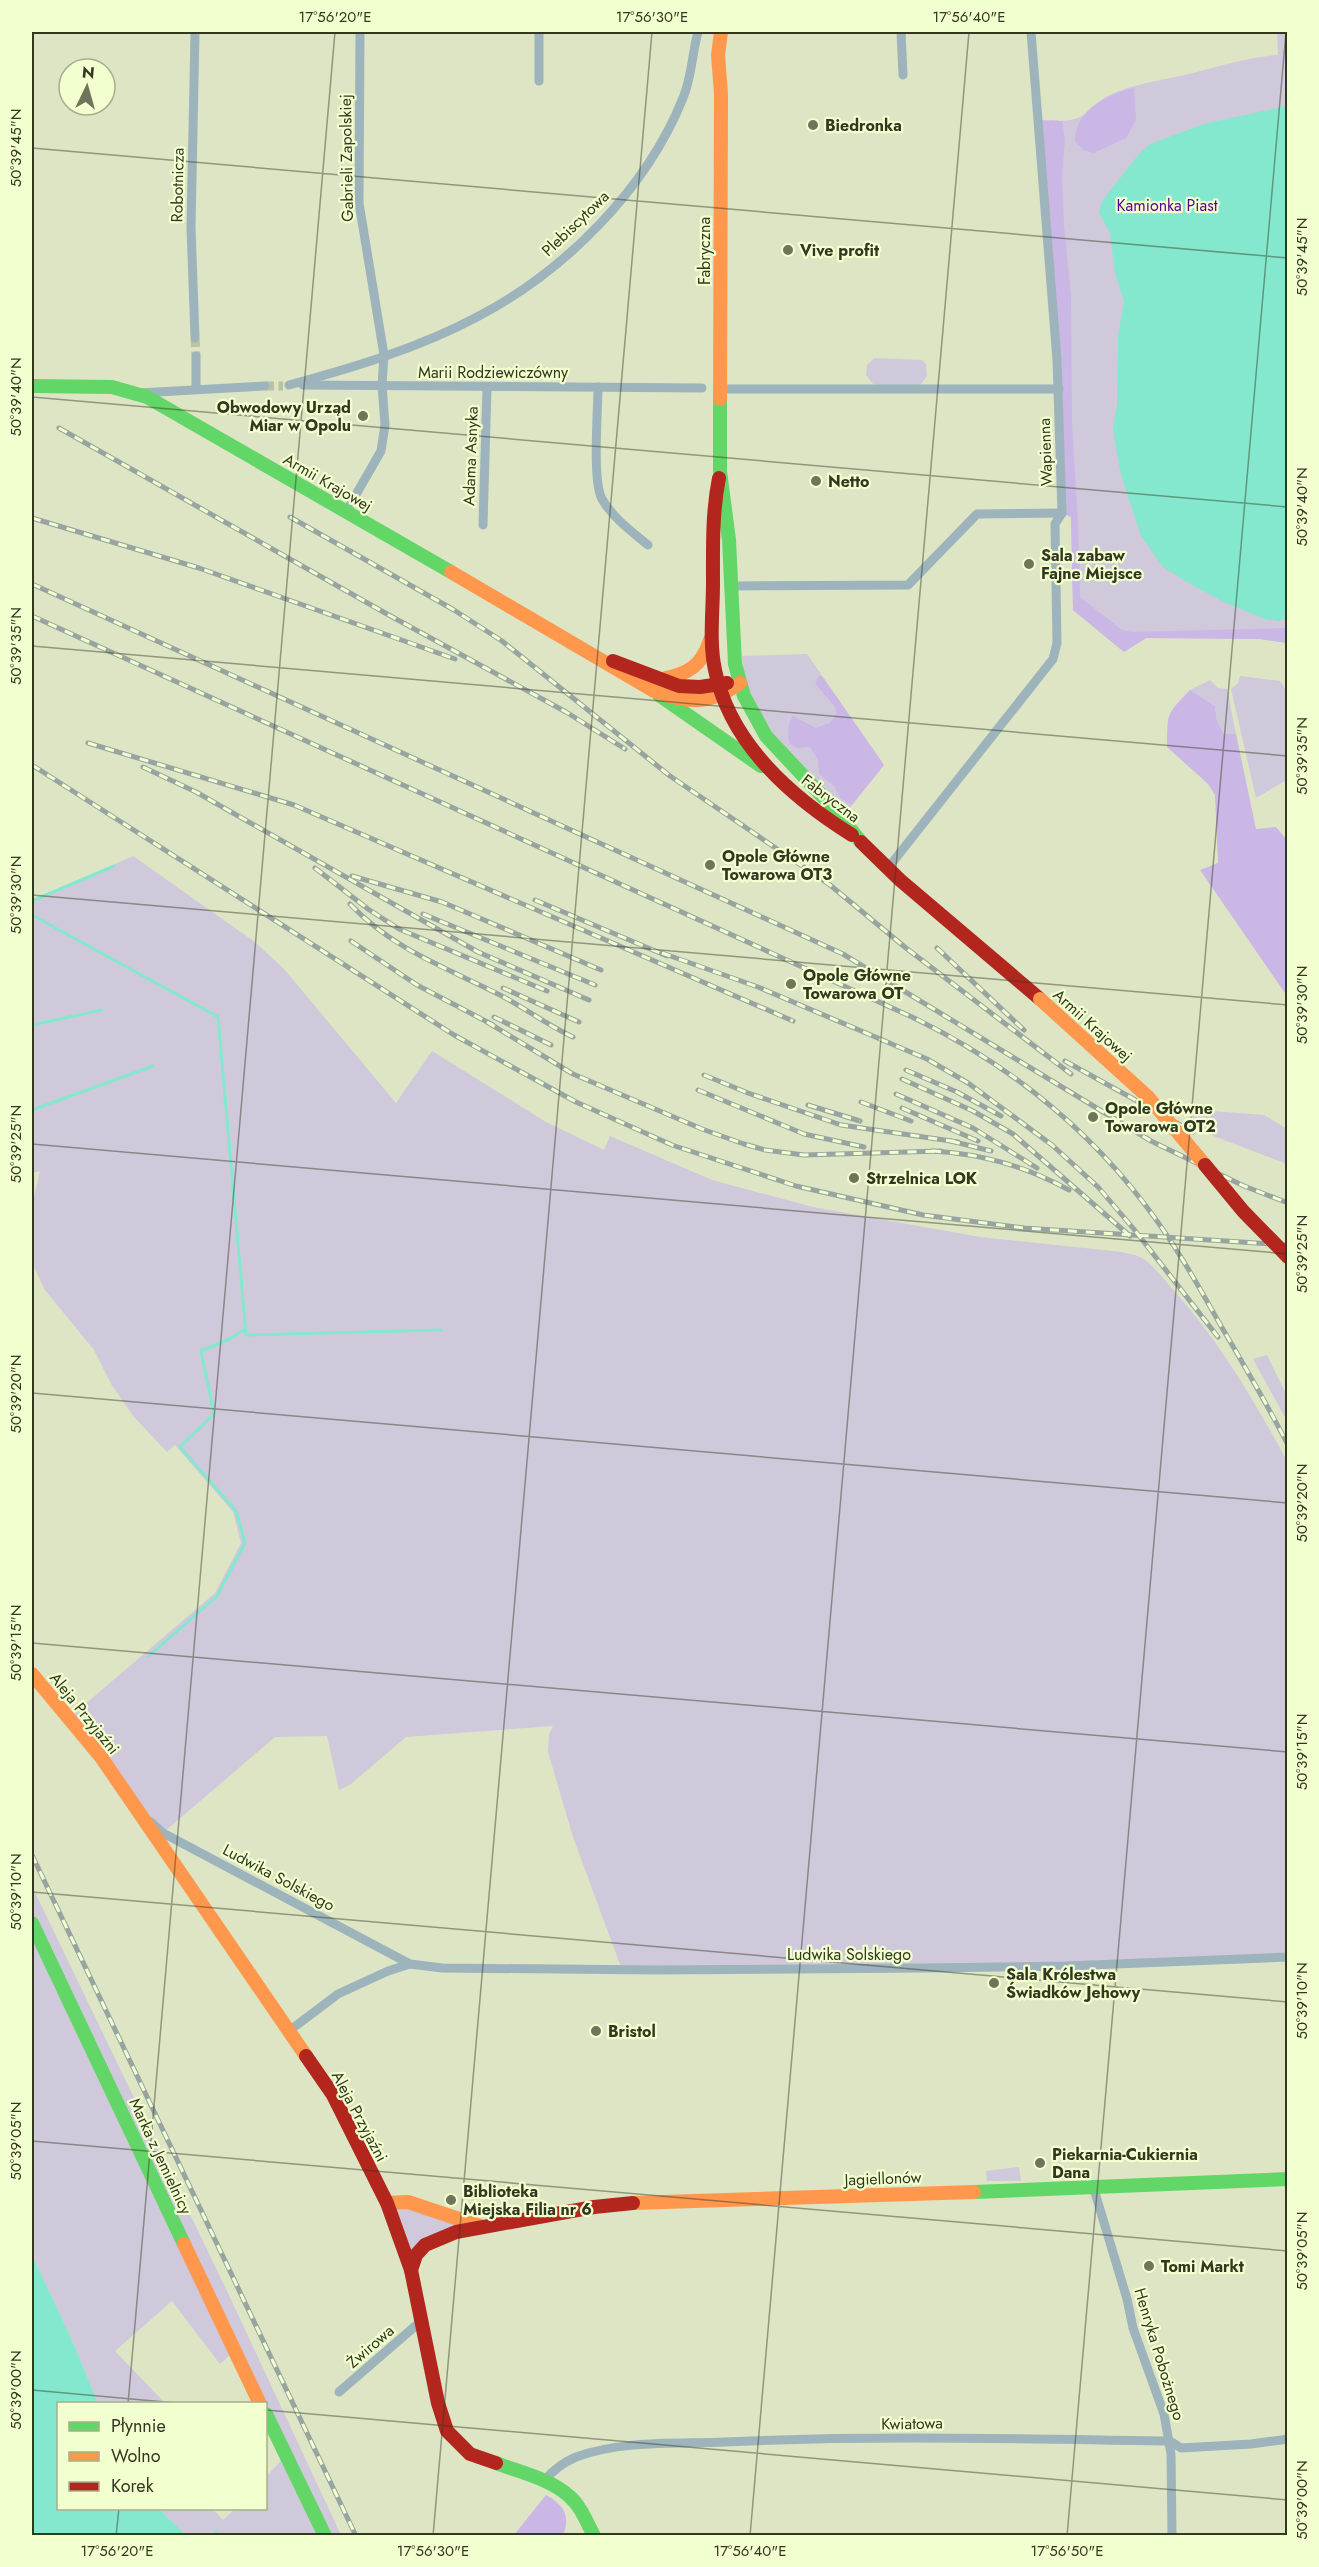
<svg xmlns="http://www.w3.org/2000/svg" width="1319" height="2567" viewBox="0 0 1319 2567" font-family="Jost,sans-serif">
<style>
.green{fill:#d0c9dc}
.forest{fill:#cab7e5}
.water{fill:#83e8cd}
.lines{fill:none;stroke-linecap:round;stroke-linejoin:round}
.stream{stroke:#83e8cd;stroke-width:3}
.street-tunnel{stroke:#bbc2a4;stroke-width:9;stroke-dasharray:9 4.5;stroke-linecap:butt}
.street{stroke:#9eb4bc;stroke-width:9}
.fast{stroke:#63d668;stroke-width:14}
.slow{stroke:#ff974d;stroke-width:14}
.jam{stroke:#b3261e;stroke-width:14}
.rail-casing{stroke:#97a4a0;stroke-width:5}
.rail{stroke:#f2ffcf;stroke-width:3;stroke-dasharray:9;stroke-linecap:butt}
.slow-bridge{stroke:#ff974d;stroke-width:14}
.jam-bridge{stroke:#b3261e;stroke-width:14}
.ticks{fill:none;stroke:#323820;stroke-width:1.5;stroke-opacity:0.45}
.poi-dot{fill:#6e755a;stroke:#f2ffcf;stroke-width:2}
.labels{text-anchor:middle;stroke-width:4.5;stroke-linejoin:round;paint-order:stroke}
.poi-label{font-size:16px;font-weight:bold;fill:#323820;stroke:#f2ffcf;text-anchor:start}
.street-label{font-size:16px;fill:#323820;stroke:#f2ffcf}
.park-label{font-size:16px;fill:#4f068e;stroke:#f2ffcf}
.neatline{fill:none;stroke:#323820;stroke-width:2}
.ticks-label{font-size:15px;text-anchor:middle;fill:#323820}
</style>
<rect width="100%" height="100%" fill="#dde5c5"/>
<g class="green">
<path d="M1277,32H1287V643L1260,639L1146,638L1124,652L1073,610L1071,517L1062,513L1051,120C1089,125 1086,105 1116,92C1142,82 1170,79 1197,72C1224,65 1250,57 1278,55Z"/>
<polygon points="875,358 922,360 926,364 927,376 917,389 877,389 866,375 867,365"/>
<path d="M807,654L884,765L847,811C805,769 745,721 742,656Z"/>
<polygon points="1240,676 1280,681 1287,692 1287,780 1256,798 1231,689 1238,683"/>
<polygon points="1210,680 1218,688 1227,689 1236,734 1224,734 1217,721 1215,706 1190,690"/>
<path d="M133,856L255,942L284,969L396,1103L432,1051L546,1122L604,1150L610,1136L712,1180L813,1207L980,1237L1122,1252C1129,1254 1138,1255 1144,1259C1156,1268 1166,1282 1176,1293C1221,1344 1255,1402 1287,1461V1957L1066,1966L622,1970L573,1837L548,1752L549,1734L553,1726L406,1737L351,1784L339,1790L327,1736L275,1737L157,1838L69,1718L215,1593L241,1543L233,1512L175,1445L167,1452L134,1417L111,1384L94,1350L45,1290L32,1263V1205L40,1171L32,1173V901Z"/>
<polygon points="1186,1109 1264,1115 1287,1129 1287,1164 1203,1132"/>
<polygon points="1267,1355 1287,1396 1287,1421 1253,1359"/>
<polygon points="32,1886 227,2291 341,2535 186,2535 159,2509 213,2509 223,2520 235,2509 266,2508 266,2477 286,2455 234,2351 220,2364 172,2301 115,2351 165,2403 98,2403 72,2340 32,2255"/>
<polygon points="1019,2167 1021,2181 987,2181 986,2171"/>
<polygon points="396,2202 480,2226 456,2232 413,2261 395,2221"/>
</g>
<g class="forest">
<path d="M1134,88L1136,120L1126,138L1094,153L1085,151L1075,142C1074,110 1108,94 1134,88Z"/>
<polygon points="1039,120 1062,121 1065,139 1062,176 1064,225 1071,295 1072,424 1078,523 1080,597 1122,630 1132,632 1287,628 1287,643 1260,639 1146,638 1124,652 1073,610 1071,517 1062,513"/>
<path d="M819,676H822L884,765L852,805L840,798L835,787L819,774L818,760L810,747L798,748L790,744C787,738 788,721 793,716L816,728L830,723L836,714L835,707L815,683Z"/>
<path d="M1190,690L1215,706L1217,721L1224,734H1236L1256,829L1276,827L1287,840V996L1200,870L1218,863L1215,795L1208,784L1167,747C1168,712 1165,716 1190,690Z"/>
<path d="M546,2495C563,2504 571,2516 563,2535H514Z"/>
</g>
<g class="water">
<polygon points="1287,106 1288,618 1279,621 1265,619 1224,602 1185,581 1163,567 1141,536 1121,475 1115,442 1113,428 1117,405 1118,336 1124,301 1115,273 1110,233 1099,213 1102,201 1139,154 1150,144 1207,123"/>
<polygon points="32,2255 72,2340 98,2403 58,2404 58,2508 159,2509 186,2535 32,2535"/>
</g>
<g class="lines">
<g class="stream">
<polyline points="32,901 114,866"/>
<polyline points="32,915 218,1017 246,1335 441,1330"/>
<polyline points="32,1025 102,1010"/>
<polyline points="32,1110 153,1066"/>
<polyline points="149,1656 217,1596 245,1543 236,1511 180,1447 214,1414 201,1351 230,1339 245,1329"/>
<polyline points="216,2531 219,2536"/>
</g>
<g class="street-tunnel">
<polyline points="195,338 196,356"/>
<polyline points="265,386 283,386"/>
</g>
<g class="street">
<polyline points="539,32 539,81"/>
<polyline points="901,32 903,75"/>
<polyline points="1031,32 1057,360 1062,513"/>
<polyline points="195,338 191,227 195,32"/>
<polyline points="196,356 196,388"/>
<path d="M289,385C352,368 419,348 477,317C565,271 646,190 683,98C692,77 692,53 698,32"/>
<polyline points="303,385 702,388"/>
<path d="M598,387C598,411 592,481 602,499C613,518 631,531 648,545"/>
<polyline points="720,389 1059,389"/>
<polyline points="139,393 265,386"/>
<polyline points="346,512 381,451 385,425 382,385 384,355 359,203 360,32"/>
<polyline points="483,525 487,388"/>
<polyline points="732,586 908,585 977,514 1062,513"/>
<polyline points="888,868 1053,659 1057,643 1055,524 1062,513"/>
<polyline points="151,1822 163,1833 410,1964 442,1968 657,1970 924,1968 1066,1966 1288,1957"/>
<polyline points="289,2031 338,1994 388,1971 410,1964"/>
<polyline points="1093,2186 1127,2299 1133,2328 1164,2414 1171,2454 1172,2536"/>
<polyline points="339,2392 420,2322"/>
<path d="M544,2481C553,2470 562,2463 576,2457C622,2440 677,2444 725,2442C873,2435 1021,2439 1170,2441L1181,2448L1251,2444L1288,2439"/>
</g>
<g class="fast">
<polyline points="32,386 112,387 147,397 451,572"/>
<polyline points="720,399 720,471 729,540 735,664 744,696 766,736 837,812 861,842"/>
<polyline points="659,695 761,766"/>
<polyline points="32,1923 184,2244"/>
<polyline points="974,2192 1288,2179"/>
<polyline points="266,2414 325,2536"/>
<path d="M496,2463C519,2472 551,2479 569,2496C581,2506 587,2523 594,2536"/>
</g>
<g class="slow">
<polyline points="720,399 721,94 718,55 721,32"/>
<path d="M451,572L654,691C689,704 709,705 740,683"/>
<path d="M662,679C688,674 702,666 710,640"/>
<polyline points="32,1674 101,1757 306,2056"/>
<polyline points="387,2203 408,2202 480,2226"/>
<polyline points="633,2203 974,2192"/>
<polyline points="184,2244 260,2404"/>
</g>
<g class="jam">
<path d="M719,478C712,513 713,548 713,583C713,612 709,642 715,670C730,744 791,797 852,835"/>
<polyline points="613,661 679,686 700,687 727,683"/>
<polyline points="861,842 900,880 1040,999"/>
<polyline points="306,2056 333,2095 387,2203 411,2270 438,2403 447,2431 470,2454 496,2463"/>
<polyline points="411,2270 416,2255 425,2245 456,2232 594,2207 633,2203"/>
</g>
<g class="rail-casing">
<g id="rail">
<polyline points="59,428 387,614 566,712 625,749"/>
<polyline points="290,517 454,610 502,641 670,776 830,885 906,948 1071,1074"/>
<polyline points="32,518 199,568 455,659"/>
<polyline points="32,584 843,954 1151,1141 1244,1186 1288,1203"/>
<path d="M32,616L912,1017C1005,1062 1084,1124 1146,1206C1175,1244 1198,1285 1221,1326C1244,1365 1267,1404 1288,1445"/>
<polyline points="88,743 294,805 793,1021"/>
<polyline points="32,765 454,1035 576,1102 672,1145 796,1186 923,1215 1024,1228 1288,1245"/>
<polyline points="143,767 196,792 478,952 589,1000"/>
<polyline points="315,868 368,909 399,929 547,991"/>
<polyline points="352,876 442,902 601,970"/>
<polyline points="535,900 667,956"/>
<path d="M350,904C394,950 445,967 500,995C525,1008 547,1025 573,1037"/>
<polyline points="423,914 595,985"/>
<polyline points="351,941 417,985 493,1025"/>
<polyline points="937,948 1024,1030"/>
<polyline points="662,953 758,987 927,1059 968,1083 1052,1145 1098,1187 1133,1228 1218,1337"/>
<polyline points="503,988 579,1022"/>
<polyline points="494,1017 551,1045"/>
<polyline points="487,1022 573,1074 702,1129 744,1144 765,1150 804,1155 941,1151"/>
<polyline points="1065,1061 1193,1132"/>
<polyline points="906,1070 957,1092 1001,1116"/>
<polyline points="704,1075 748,1093 841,1125 958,1142"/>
<polyline points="902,1079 973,1111 1013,1134 1130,1236"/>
<polyline points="698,1090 804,1134 864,1147"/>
<polyline points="896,1094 973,1128 1037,1168"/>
<polyline points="861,1102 911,1121"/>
<polyline points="808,1105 860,1121"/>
<polyline points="902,1108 978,1141"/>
<polyline points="951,1141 991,1151"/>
<path d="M932,1151C983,1154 1025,1166 1069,1190"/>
<polyline points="32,1855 356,2536"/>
</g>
</g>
<use href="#rail" class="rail"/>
<polyline class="slow-bridge" points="1040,999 1148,1097 1205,1165"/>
<polyline class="jam-bridge" points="1205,1165 1243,1211 1288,1257"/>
</g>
<path class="ticks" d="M32,148L1288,258M32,397L1288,507M32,646L1288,756M32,895L1288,1005M32,1144L1288,1254M32,1393L1288,1503M32,1643L1288,1752M32,1892L1288,2002M32,2141L1288,2251M32,2390L187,2404M128,2404L335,32M266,2410L1288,2500M116,2536L119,2508M433,2536L652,32M750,2536L969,32M1067,2536L1286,32"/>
<g class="poi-dot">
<circle cx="813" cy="125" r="6"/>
<circle cx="788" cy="250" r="6"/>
<circle cx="363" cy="416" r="6"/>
<circle cx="816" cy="481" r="6"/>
<circle cx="1029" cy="564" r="6"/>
<circle cx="710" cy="865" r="6"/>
<circle cx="791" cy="984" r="6"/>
<circle cx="1093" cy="1117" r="6"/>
<circle cx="854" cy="1178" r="6"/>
<circle cx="994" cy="1983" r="6"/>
<circle cx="596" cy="2031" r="6"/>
<circle cx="1040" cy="2163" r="6"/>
<circle cx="451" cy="2200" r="6"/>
<circle cx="1149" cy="2266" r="6"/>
</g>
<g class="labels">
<g class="poi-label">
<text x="825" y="131">Biedronka</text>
<text x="800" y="256">Vive profit</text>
<text x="351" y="413" text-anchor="end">Obwodowy Urząd<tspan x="351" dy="18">Miar w Opolu</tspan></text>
<text x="828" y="487">Netto</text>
<text x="1041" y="561">Sala zabaw<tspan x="1041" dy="18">Fajne Miejsce</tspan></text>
<text x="722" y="862">Opole Główne<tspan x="722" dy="18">Towarowa OT3</tspan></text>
<text x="803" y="981">Opole Główne<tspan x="803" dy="18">Towarowa OT</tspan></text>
<text x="1105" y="1114">Opole Główne<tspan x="1105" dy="18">Towarowa OT2</tspan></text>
<text x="866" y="1184">Strzelnica LOK</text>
<text x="1006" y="1980">Sala Królestwa<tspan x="1006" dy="18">Świadków Jehowy</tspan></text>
<text x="608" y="2037">Bristol</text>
<text x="1052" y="2160">Piekarnia-Cukiernia<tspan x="1052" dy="18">Dana</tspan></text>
<text x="463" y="2197">Biblioteka<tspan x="463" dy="18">Miejska Filia nr 6</tspan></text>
<text x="1161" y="2272">Tomi Markt</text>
</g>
<g class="street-label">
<text transform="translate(346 158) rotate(-91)" y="6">Gabrieli Zapolskiej</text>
<text transform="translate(177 185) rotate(-89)" y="6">Robotnicza</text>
<text transform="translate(575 223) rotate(-44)" y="6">Plebiscytowa</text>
<text transform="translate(704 251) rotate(-90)" y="6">Fabryczna</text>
<text x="493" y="378">Marii Rodziewiczówny</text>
<text transform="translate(1045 452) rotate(-92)" y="6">Wapienna</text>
<text transform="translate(470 456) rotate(-88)" y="6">Adama Asnyka</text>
<text transform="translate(328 482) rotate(30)" y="6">Armii Krajowej</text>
<text transform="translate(831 798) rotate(37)" y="6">Fabryczna</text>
<text transform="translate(1093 1025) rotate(42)" y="6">Armii Krajowej</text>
<text transform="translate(85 1713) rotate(51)" y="6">Aleja Przyjaźni</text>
<text transform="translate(279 1877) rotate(28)" y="6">Ludwika Solskiego</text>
<text x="849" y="1960">Ludwika Solskiego</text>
<text transform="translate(360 2116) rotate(62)" y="6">Aleja Przyjaźni</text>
<text transform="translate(161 2156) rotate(65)" y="6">Marka z Jemielnicy</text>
<text transform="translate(883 2178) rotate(-2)" y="6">Jagiellonów</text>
<text transform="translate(370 2346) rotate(-41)" y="6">Żwirowa</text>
<text transform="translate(1160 2354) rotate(73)" y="6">Henryka Pobożnego</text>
<text transform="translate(912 2423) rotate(-1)" y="6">Kwiatowa</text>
</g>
<g class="park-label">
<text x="1167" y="211">Kamionka Piast</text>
</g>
</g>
<rect width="1319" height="2567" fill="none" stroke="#f2ffcf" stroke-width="66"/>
<rect x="57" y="2402" width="210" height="108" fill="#f2ffcf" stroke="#a5af89" stroke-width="1.5"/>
<rect x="69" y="2422" width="30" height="9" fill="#63d668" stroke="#a5af89" stroke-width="1.5"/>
<text x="111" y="2432" font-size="18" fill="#323820">Płynnie</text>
<rect x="69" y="2452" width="30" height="9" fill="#ff974d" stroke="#a5af89" stroke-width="1.5"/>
<text x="111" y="2462" font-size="18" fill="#323820">Wolno</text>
<rect x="69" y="2482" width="30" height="9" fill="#b3261e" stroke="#a5af89" stroke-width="1.5"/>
<text x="111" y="2492" font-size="18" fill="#323820">Korek</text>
<g transform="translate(87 87) rotate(5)"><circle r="28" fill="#f2ffcf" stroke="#a5af89" stroke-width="1.5"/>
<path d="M0-4.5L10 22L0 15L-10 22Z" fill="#6e755a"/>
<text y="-9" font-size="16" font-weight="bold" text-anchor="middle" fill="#323820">N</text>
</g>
<rect x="33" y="33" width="1253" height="2501" class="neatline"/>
<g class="ticks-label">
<text x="335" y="22">17°56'20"E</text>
<text x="652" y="22">17°56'30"E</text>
<text x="969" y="22">17°56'40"E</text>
<text transform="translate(16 148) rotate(-90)" y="5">50°39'45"N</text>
<text transform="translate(1302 257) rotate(-90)" y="5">50°39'45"N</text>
<text transform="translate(16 397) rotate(-90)" y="5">50°39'40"N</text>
<text transform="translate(1302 507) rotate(-90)" y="5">50°39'40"N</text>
<text transform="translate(16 646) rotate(-90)" y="5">50°39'35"N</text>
<text transform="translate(1302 756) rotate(-90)" y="5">50°39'35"N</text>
<text transform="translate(16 895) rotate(-90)" y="5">50°39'30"N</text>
<text transform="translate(1302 1005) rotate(-90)" y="5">50°39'30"N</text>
<text transform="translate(16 1144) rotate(-90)" y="5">50°39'25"N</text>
<text transform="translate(1302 1254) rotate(-90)" y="5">50°39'25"N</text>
<text transform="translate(16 1394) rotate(-90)" y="5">50°39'20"N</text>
<text transform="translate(1302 1503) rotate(-90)" y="5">50°39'20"N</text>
<text transform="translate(16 1643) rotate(-90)" y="5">50°39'15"N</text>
<text transform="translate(1302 1752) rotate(-90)" y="5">50°39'15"N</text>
<text transform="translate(16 1892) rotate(-90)" y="5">50°39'10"N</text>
<text transform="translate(1302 2001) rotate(-90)" y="5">50°39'10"N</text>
<text transform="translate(16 2141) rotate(-90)" y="5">50°39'05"N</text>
<text transform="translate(1302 2251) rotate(-90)" y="5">50°39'05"N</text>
<text transform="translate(16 2390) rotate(-90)" y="5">50°39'00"N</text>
<text transform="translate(1302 2500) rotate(-90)" y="5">50°39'00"N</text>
<text x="117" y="2556">17°56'20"E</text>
<text x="433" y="2556">17°56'30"E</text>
<text x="750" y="2556">17°56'40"E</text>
<text x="1067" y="2556">17°56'50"E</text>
</g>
</svg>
